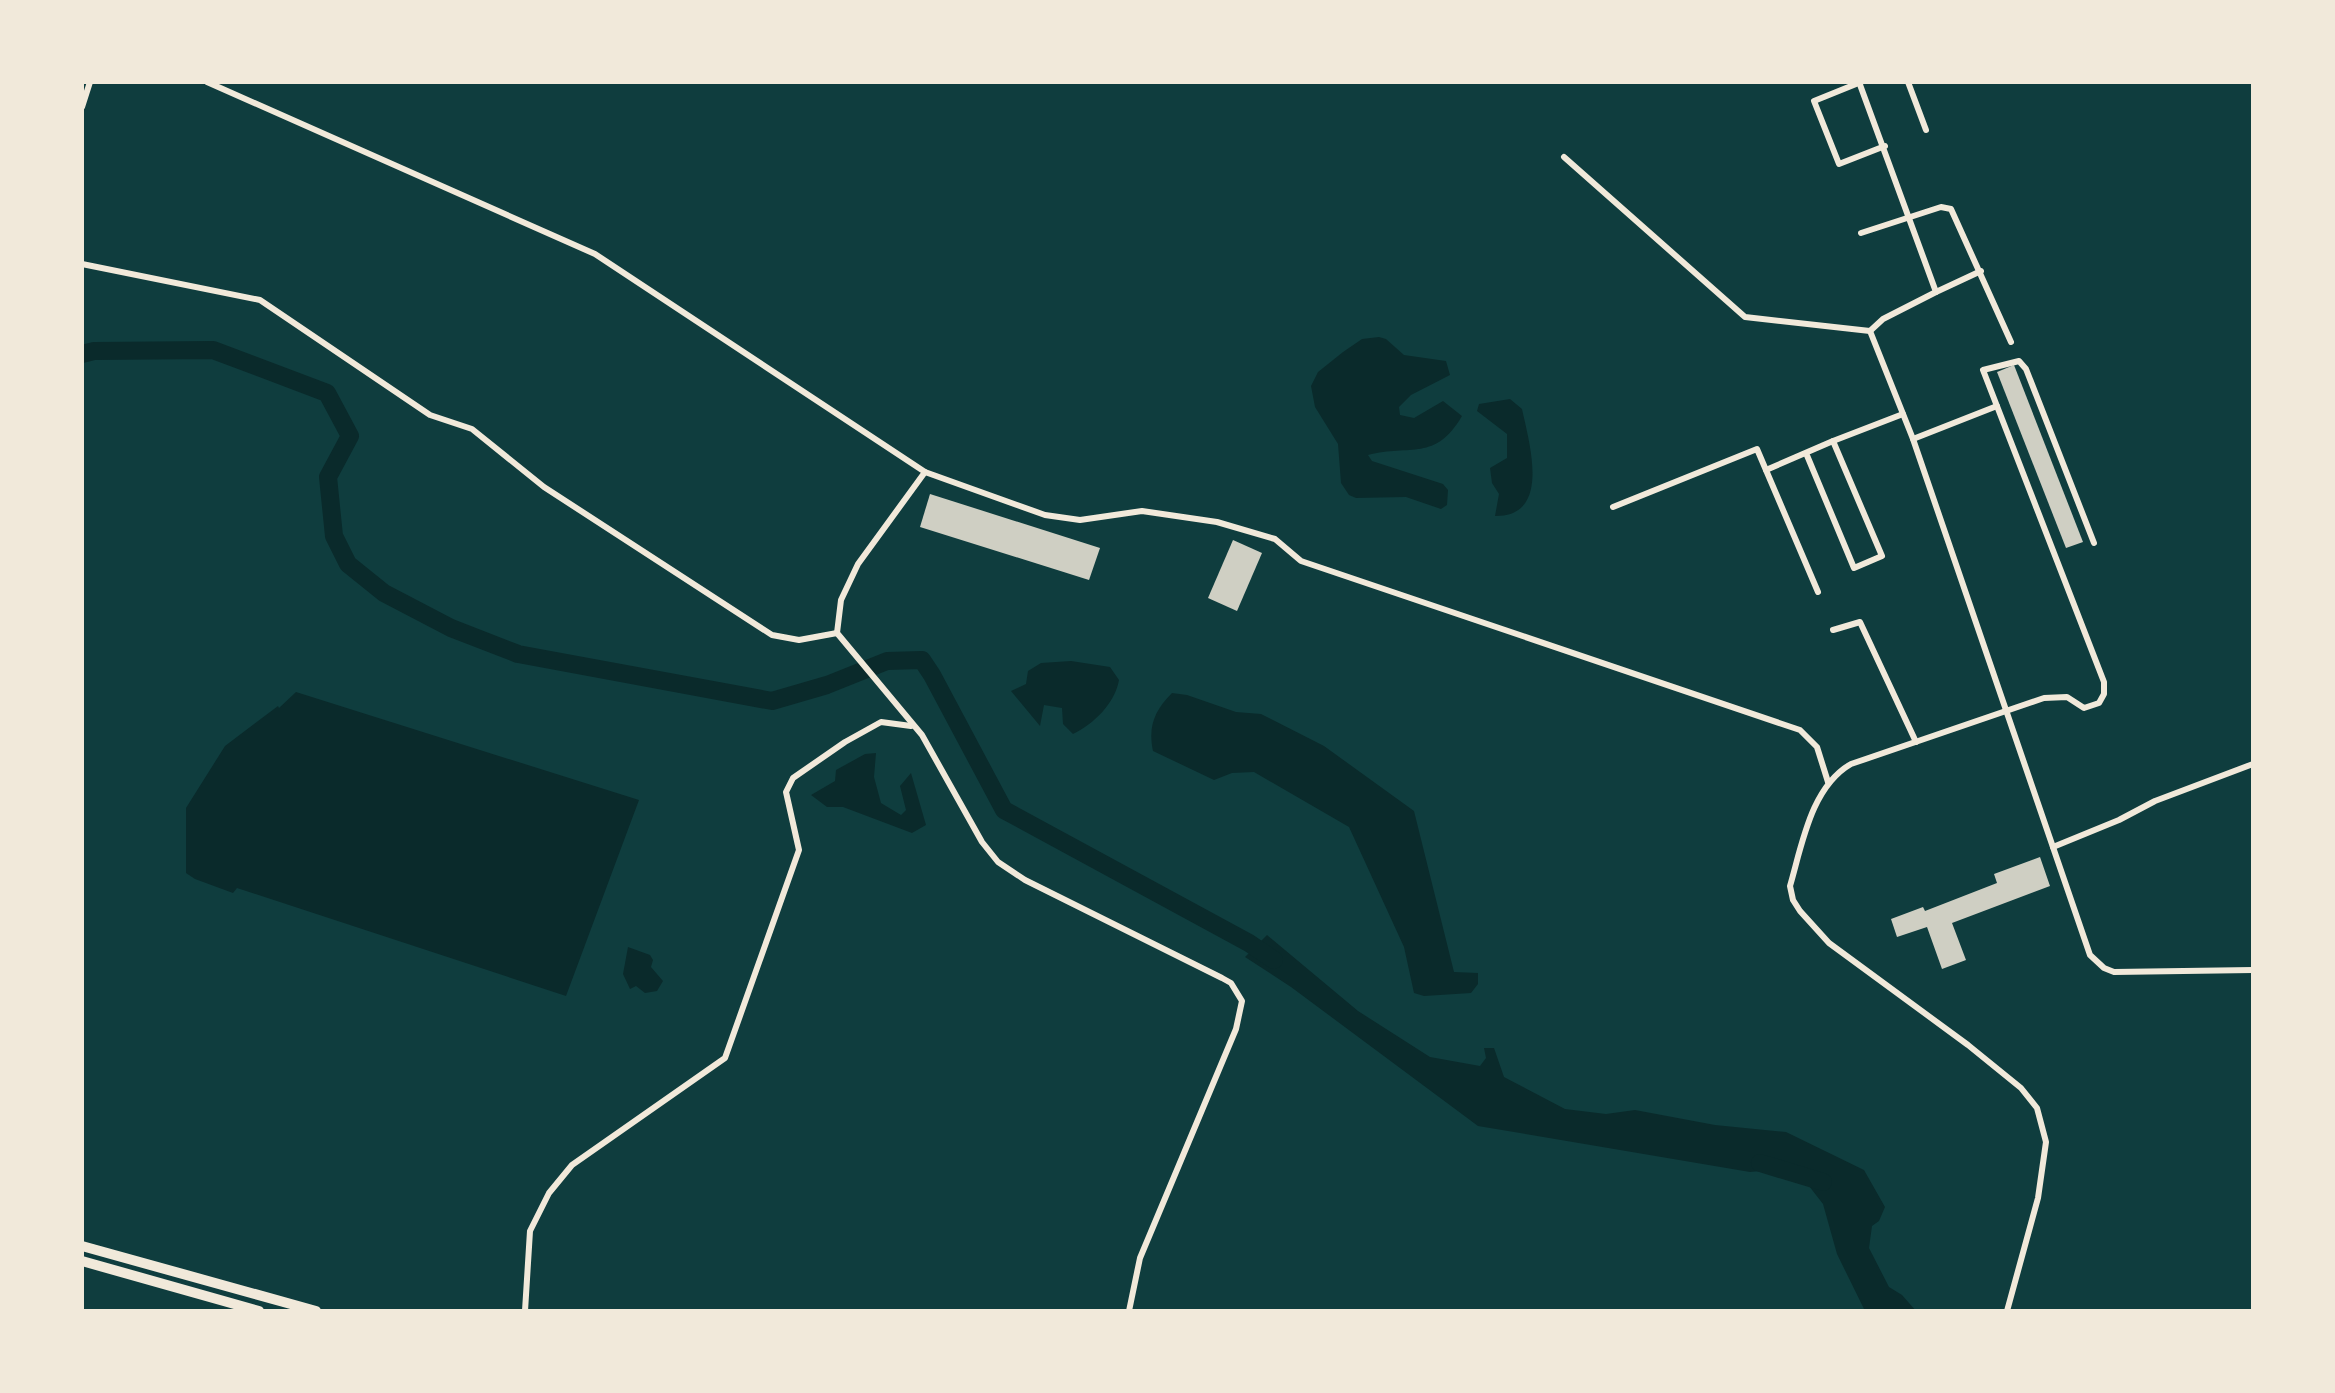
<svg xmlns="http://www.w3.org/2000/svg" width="2335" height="1393" viewBox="0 0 2335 1393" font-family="Overpass,sans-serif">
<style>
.water{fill:#0a2a2b}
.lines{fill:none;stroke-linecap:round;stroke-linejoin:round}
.river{stroke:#0a2a2b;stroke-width:18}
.building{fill:#cfcfc3}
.minor{stroke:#f1e9da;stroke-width:6}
.trunk{stroke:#f1e9da;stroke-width:10}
</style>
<rect width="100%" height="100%" fill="#0f3d3e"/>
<g class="water">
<path d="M1379,337L1386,339L1404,355L1446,361L1450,375L1411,395L1399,407L1400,415L1414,418L1443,401L1462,416C1435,462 1411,444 1368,455L1372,461L1443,484L1448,490L1447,505L1441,509L1406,497L1356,498L1349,495L1341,483L1338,444L1315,407L1311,386L1318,372L1343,352L1362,339Z"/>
<path d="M1510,399L1522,409C1529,442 1552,517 1495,516L1499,494L1492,483L1490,468L1507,458V434L1477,411L1479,404Z"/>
<path d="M1071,661L1110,667L1119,680C1115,703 1094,724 1073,734L1063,724L1062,708L1044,705L1040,726L1011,691L1026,684L1028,671L1041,663Z"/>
<polygon points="296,692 639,800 566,996 237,888 233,893 195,879 186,873 186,808 225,746 278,706 279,708"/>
<path d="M1172,693L1187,695L1236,712L1261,714L1324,746L1414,811L1454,972L1478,973V984L1471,993L1424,996L1414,993L1404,947L1349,827L1254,772L1232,773L1214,780L1153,751C1148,727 1154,711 1172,693Z"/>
<polygon points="876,753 874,777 881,803 901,815 906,810 900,786 911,773 926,825 912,833 843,807 827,807 811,795 835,781 836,770 865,754"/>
<polygon points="1267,935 1358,1011 1430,1057 1480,1066 1486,1058 1484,1048 1494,1048 1504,1077 1565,1109 1606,1114 1635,1110 1715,1125 1786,1132 1864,1170 1885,1207 1879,1221 1872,1226 1869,1248 1889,1287 1902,1295 1916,1311 1865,1311 1837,1254 1823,1204 1795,1168 1750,1172 1478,1126 1291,987 1245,957"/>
<polygon points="628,947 650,955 653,960 651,967 663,981 657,991 645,993 636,986 630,989 623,974"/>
</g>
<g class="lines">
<g class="river">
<polyline points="82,354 94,351 213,350 327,393 350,436 328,477 334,536 348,564 384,593 451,628 518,654 772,701 827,685 887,661 922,660 932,675 1004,810 1249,943 1274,960"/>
<polyline points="1760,1163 1823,1182"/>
</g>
</g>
<g class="building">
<polygon points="2014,365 2083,542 2066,548 1997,372"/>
<polygon points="930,494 1100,548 1089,580 920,527"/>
<polygon points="1233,540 1262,553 1237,611 1208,598"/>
<polygon points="2040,857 2050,886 1952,923 1966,960 1942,969 1927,927 1897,937 1891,919 1923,907 1925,911 1997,883 1994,874"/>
</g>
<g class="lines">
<g class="minor">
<polyline points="207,82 595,254 925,472 858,564 841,600 837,633 922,735 982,842 998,862 1025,880 1222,978 1231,983 1242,1001 1236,1029 1140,1258 1129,1311"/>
<polyline points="1859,82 1936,292 1883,319 1870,331"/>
<polyline points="1861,82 1814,101 1839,164 1885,146"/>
<polyline points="1908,82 1926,130"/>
<polyline points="82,107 90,82"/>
<polyline points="1564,157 1745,317 1870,331"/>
<polyline points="1861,233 1941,207 1951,209 2011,342"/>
<polyline points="82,264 260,300 430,415 472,429 544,487 772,635 799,640 837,633"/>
<polyline points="1936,292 1981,271"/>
<polyline points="1870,331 1913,439 2090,955 2104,968 2114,972 2253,970"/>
<polyline points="1913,439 1997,406"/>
<polyline points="1833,441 1903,414"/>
<polyline points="1766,470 1833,441 1882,556 1854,568 1806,453"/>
<polyline points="925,472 1045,515 1080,520 1142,511 1217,522 1275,539 1301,561 1800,730 1817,747 1828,782"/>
<polyline points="1613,507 1757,449 1818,592"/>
<polyline points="1833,630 1860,622 1916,742"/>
<polyline points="2053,847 2119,820 2155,801 2253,764"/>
<polyline points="525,1311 530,1231 549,1193 572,1165 725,1058 799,850 786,792 793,778 845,742 881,722 911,726"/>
<path d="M2007,1311L2038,1198L2046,1142L2037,1108L2021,1088L1968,1045L1829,943L1800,911L1793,900L1790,886C1802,845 1811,787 1851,764L2044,698L2067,697L2084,708L2099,703L2104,694V682L1983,370L2019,361L2026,369L2094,543"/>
</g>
<g class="trunk">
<polyline points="82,1246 316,1311"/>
<polyline points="82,1261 259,1311"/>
</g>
</g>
<rect width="2335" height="1393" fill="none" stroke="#f1e9da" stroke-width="168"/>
</svg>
